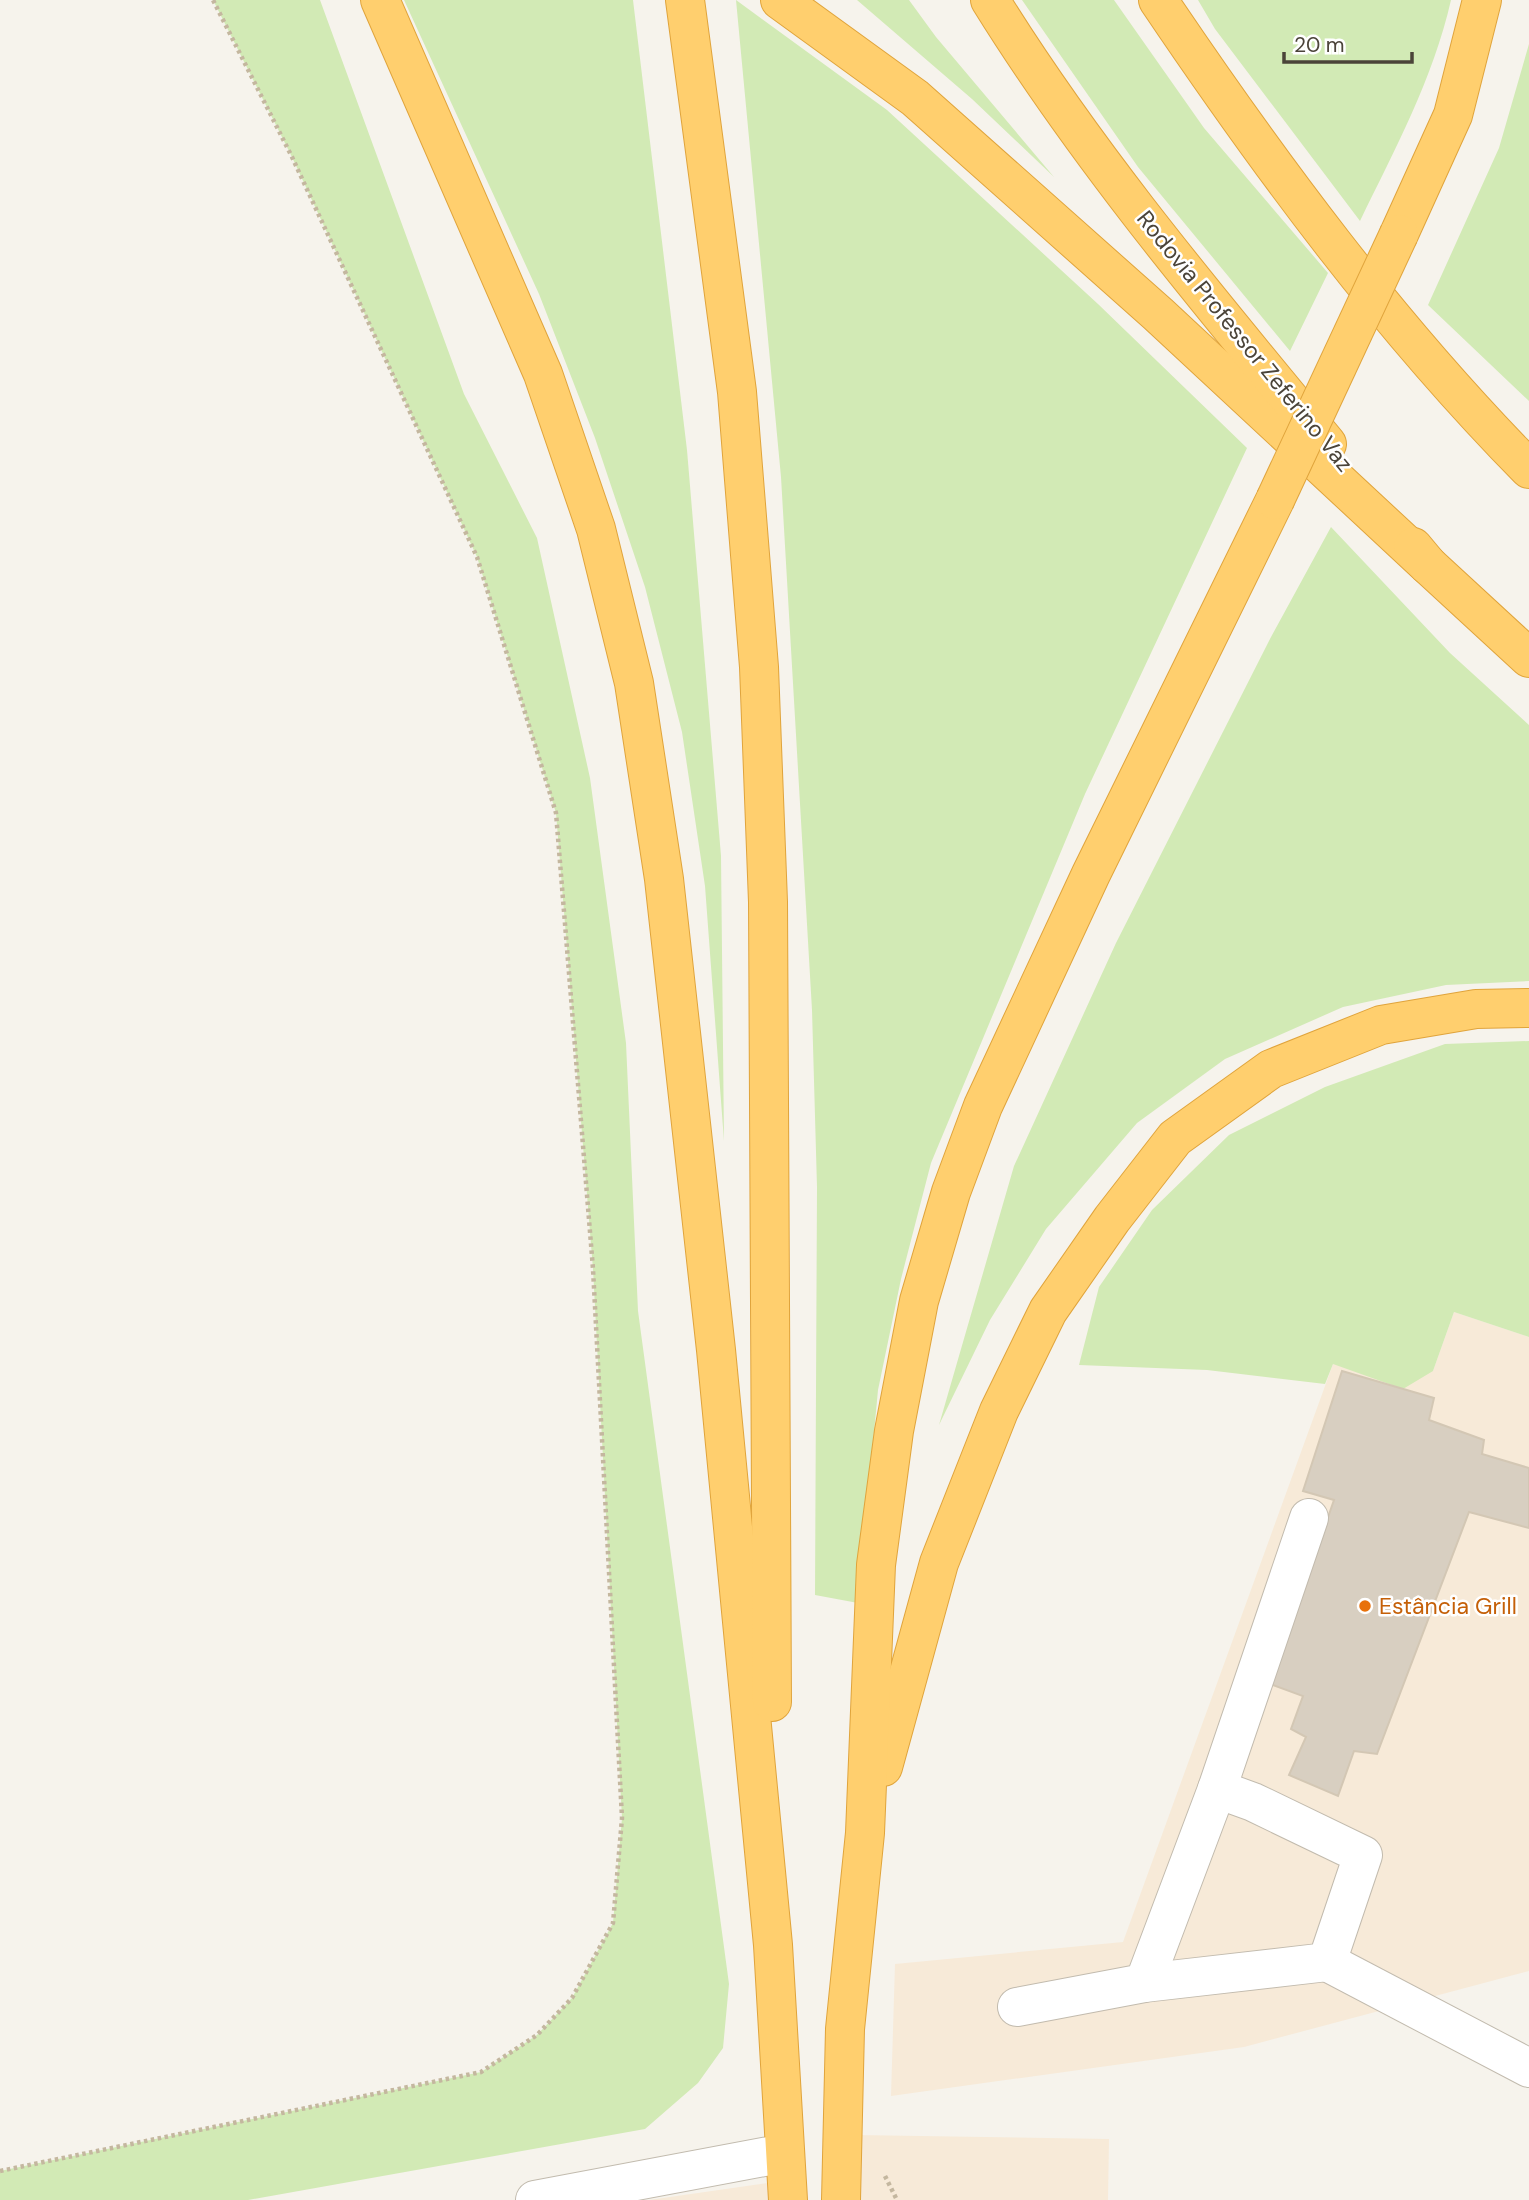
<svg xmlns="http://www.w3.org/2000/svg" width="1529" height="2200" viewBox="0 0 1529 2200" font-family="'DM Sans',sans-serif">
<style>
.commercial{fill:#f7ead8}
.green{fill:#d2eab5}
.building{fill:#d8cfc1;stroke:#d3c7b4;stroke-width:2}
.lines{fill:none;stroke-linecap:round;stroke-linejoin:round}
.minor-casing{stroke:#c2bbae;stroke-width:40}
.highway-casing{stroke:#e0a43c;stroke-width:40}
.path{stroke:#c4b79f;stroke-width:4.5;stroke-dasharray:3.5 3.5;stroke-linecap:butt}
.minor{stroke:#fff;stroke-width:38}
.highway{stroke:#ffcf6e;stroke-width:38}
.highway-bridge-casing{stroke:#e0a43c;stroke-width:40;stroke-linecap:butt}
.highway-bridge{stroke:#ffcf6e;stroke-width:38}
.food-dot{fill:#e8710a;stroke:#fff;stroke-width:2.5}
.labels{text-anchor:middle;stroke-width:5;stroke-linejoin:round;paint-order:stroke}
.street-label{font-size:23px;fill:#4b4439;stroke:#fff}
.food-label{font-size:23px;fill:#c56008;stroke:#fff;text-anchor:start}
</style>
<rect width="100%" height="100%" fill="#f6f3ec"/>
<g class="commercial">
<polygon points="1454,1312 1529,1337 1529,1971 1244,2047 891,2096 895,1964 1123,1942 1333,1364 1433,1371"/>
<polygon points="856,2135 1109,2139 1108,2200 854,2200"/>
<polygon points="768,2183 769,2200 649,2200"/>
</g>
<g class="green">
<polygon points="213,0 320,0 464,394 537,538 590,778 626,1043 638,1311 729,1984 723,2048 698,2083 645,2129 248,2200 0,2200 0,2171 481,2072 537,2035 572,1998 613,1923 622,1818 593,1269 556,813 477,557 292,157"/>
<polygon points="404,0 633,0 687,450 721,856 724,1141 705,886 682,732 645,587 595,438 539,294"/>
<polygon points="736,0 887,110 1098,304 1247,448 1085,794 931,1163 901,1279 878,1390 858,1603 815,1595 817,1187 812,1010 781,477"/>
<polygon points="857,0 909,0 936,37 1054,177 972,99"/>
<polygon points="1022,0 1114,0 1204,128 1328,273 1290,351 1138,167"/>
<path d="M1198,0H1451C1433,79 1395,149 1360,221L1215,29Z"/>
<polygon points="1529,44 1529,401 1428,305 1499,148"/>
<polygon points="1331,527 1450,653 1529,725 1529,981 1446,985 1343,1007 1225,1059 1137,1123 1046,1229 990,1320 939,1425 1014,1166 1116,943 1271,637"/>
<polygon points="1529,1041 1529,1337 1454,1312 1433,1371 1403,1389 1333,1364 1325,1384 1207,1370 1079,1365 1099,1287 1152,1210 1229,1135 1325,1087 1445,1044"/>
</g>
<polygon class="building" points="1342,1371 1434,1398 1429,1420 1484,1440 1482,1454 1529,1468 1529,1528 1469,1512 1377,1754 1354,1751 1338,1796 1289,1775 1306,1737 1291,1729 1303,1696 1270,1684 1334,1500 1303,1491"/>
<g class="lines">
<g class="minor-casing">
<g id="minor">
<polyline points="1327,1962 1529,2068"/>
<polyline points="1144,1983 1327,1962 1363,1855 1253,1802 1217,1789"/>
<polyline points="1017,2007 1144,1983 1217,1789 1309,1518"/>
<polyline points="535,2200 785,2153"/>
</g>
</g>
<g class="highway-casing">
<g id="highway">
<polyline points="380,0 543,374 596,529 634,683 664,879 716,1350 773,1945 788,2200"/>
<polyline points="685,0 737,392 759,667 768,902 772,1702"/>
<polyline points="780,0 915,98 1158,314 1428,565"/>
<path d="M990,0C1088,158 1209,301 1327,444"/>
<path d="M1158,0C1270,166 1389,327 1529,469"/>
<polyline points="1399,234 1453,115 1482,0"/>
<polyline points="1413,547 1428,565 1529,658"/>
<polyline points="883,1767 939,1563 999,1411 1048,1311 1112,1219 1175,1138 1271,1069 1381,1025 1476,1009 1529,1008"/>
<polyline points="841,2200 845,2029 865,1833 876,1565 894,1431 919,1301 951,1192 983,1106 1091,874 1275,500"/>
</g>
</g>
<g class="path">
<polyline points="0,2171 481,2072 537,2035 572,1998 613,1923 622,1818 593,1269 556,813 477,557 292,157 213,0"/>
<polyline points="885,2176 897,2200"/>
</g>
<use href="#minor" class="minor"/>
<use href="#highway" class="highway"/>
<g class="highway-bridge-casing">
<polyline id="highway-bridge" points="1275,500 1399,234"/>
</g>
<use href="#highway-bridge" class="highway-bridge"/>
</g>
<circle class="food-dot" cx="1365" cy="1606" r="7"/>
<g class="labels">
<g class="street-label">
<text transform="translate(1245 341) rotate(51)" y="8">Rodovia Professor Zeferino Vaz</text>
</g>
<g class="food-label">
<text x="1379" y="1614">Estância Grill</text>
</g>
</g>
<path d="M1284 52v10h128v-10" fill="none" stroke="#4b4439" stroke-width="3.5"/>
<text x="1294" y="52" font-size="21" fill="#4b4439" stroke="#ffffff" stroke-width="5" paint-order="stroke">20 m</text>
</svg>
